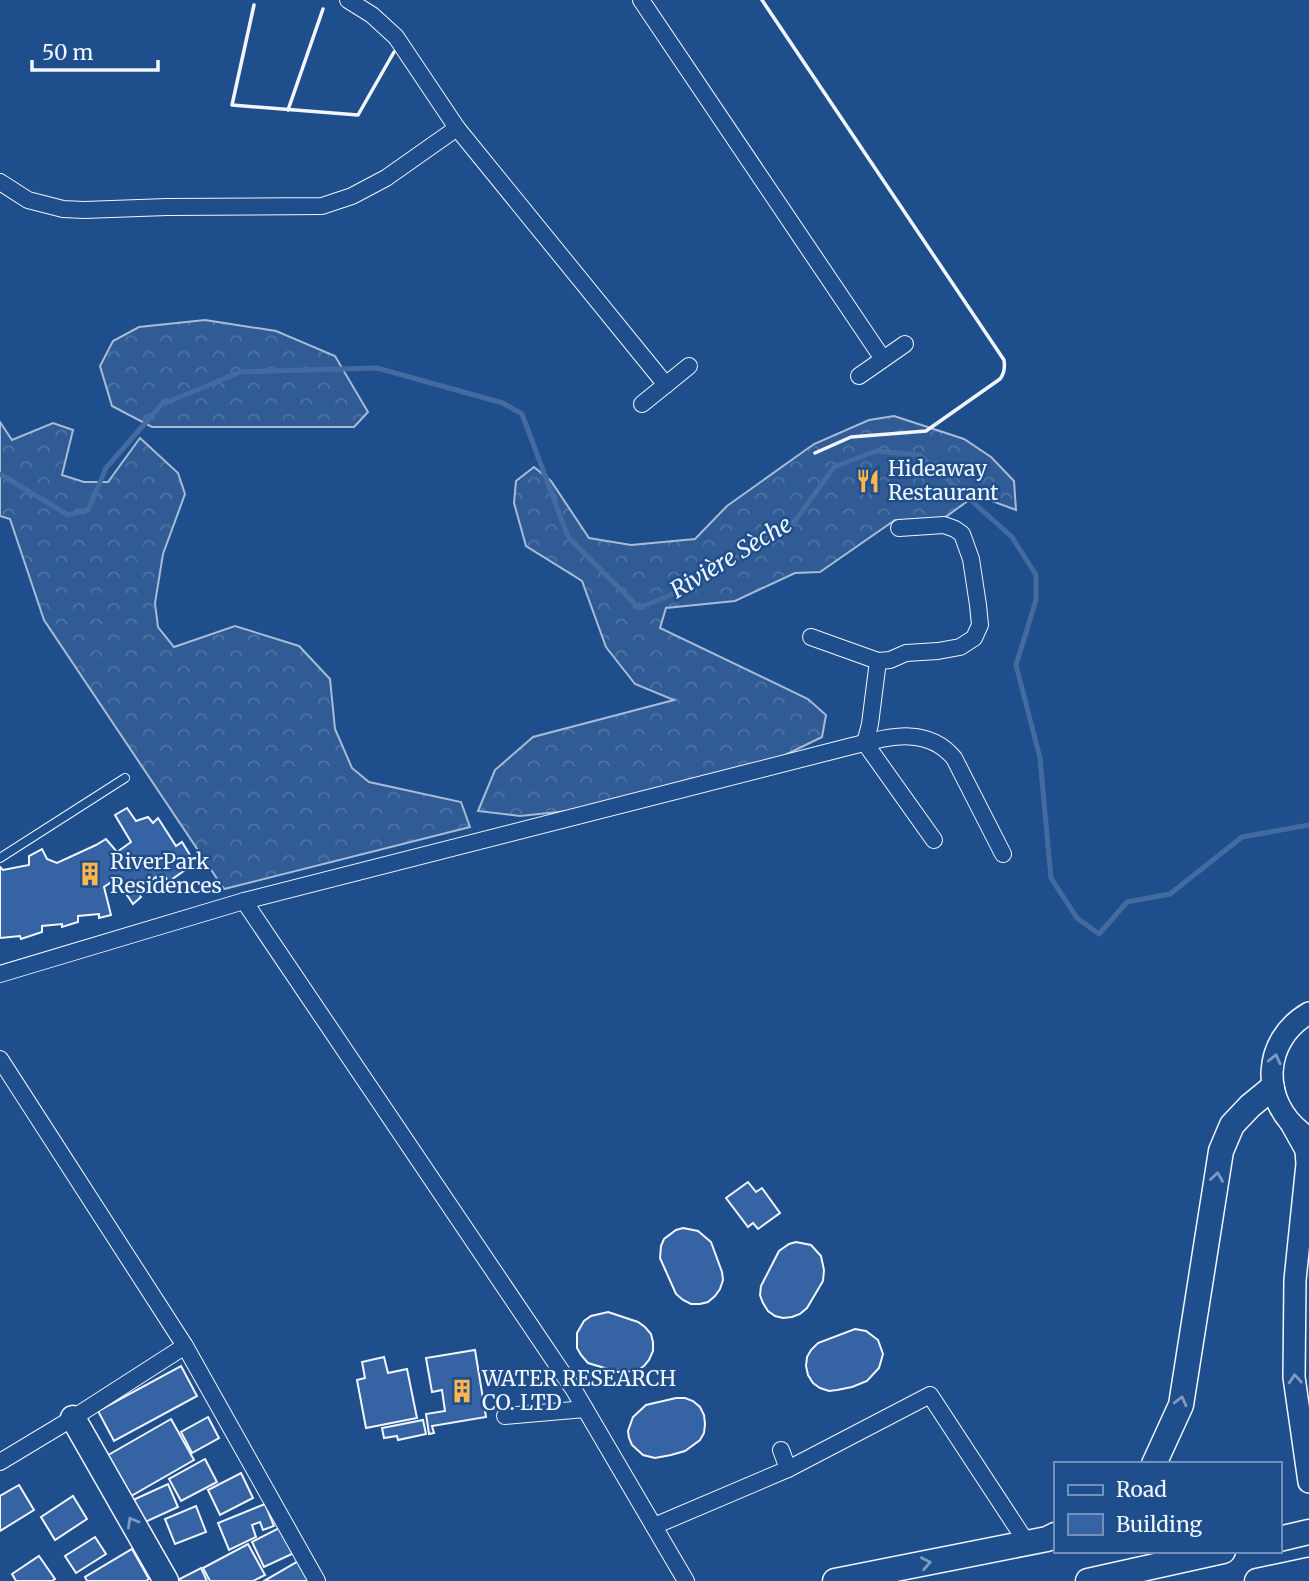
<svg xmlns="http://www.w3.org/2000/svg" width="1309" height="1581" viewBox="0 0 1309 1581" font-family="Merriweather,serif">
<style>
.forest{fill:url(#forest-crowns);stroke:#a8bbd7;stroke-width:2}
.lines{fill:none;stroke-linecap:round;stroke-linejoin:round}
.stream{stroke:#446ba0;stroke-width:5}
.building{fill:#3563a3;stroke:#f2f6ff;stroke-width:2}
.service-casing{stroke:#f2f6ff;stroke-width:10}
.minor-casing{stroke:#f2f6ff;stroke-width:18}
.secondary-casing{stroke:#f2f6ff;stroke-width:24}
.primary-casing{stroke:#f2f6ff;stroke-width:27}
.trunk-casing{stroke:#f2f6ff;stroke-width:27}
.service{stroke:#1f4e8c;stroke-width:8}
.minor{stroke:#1f4e8c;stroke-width:16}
.secondary{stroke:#1f4e8c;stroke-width:21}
.primary{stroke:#1f4e8c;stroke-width:24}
.trunk{stroke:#1f4e8c;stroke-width:24}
.wall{stroke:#f2f6ff;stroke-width:3.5}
.oneway{stroke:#7e9ac0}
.labels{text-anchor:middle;stroke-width:5;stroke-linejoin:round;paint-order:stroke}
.poi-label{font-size:21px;fill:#f2f6ff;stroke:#1f4e8c;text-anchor:start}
.water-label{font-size:23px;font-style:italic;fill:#f2f6ff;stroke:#1f4e8c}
</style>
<defs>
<pattern id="forest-crowns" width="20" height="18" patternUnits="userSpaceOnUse" patternTransform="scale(1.75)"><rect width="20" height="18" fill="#305b95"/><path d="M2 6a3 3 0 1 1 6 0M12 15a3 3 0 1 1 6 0" fill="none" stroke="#4e73a5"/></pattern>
</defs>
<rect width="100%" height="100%" fill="#1f4e8c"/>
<g class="forest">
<polygon points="205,320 276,331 335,356 368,412 354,427 152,427 112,406 100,366 113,341 139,327"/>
<polygon points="894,416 964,439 991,457 1014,481 1016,510 976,495 940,521 895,520 820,572 795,573 735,601 666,608 660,628 808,699 826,715 822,737 781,757 586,809 520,816 478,811 495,770 533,737 674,700 635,684 606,647 582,581 526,546 514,503 516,481 534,467 551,481 589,538 631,545 695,539 727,506 814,444 869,420"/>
<polygon points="0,422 12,440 53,423 73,430 62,475 84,482 108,482 140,438 178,473 185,494 163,554 155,603 158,627 174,647 235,626 299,646 330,679 335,729 352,768 369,782 461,802 470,827 224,889 44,620 10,519 0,516"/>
</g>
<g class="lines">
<polyline class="stream" points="0,474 68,515 88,510 106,468 161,405 240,372 377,368 503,403 522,414 568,537 639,608 696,584 795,521 834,467 876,451 920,455 1012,537 1036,575 1036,600 1016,665 1040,758 1051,878 1077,918 1099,934 1127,902 1170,894 1242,837 1309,825"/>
</g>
<g class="building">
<polygon points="127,808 136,821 148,817 153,823 158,818 176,846 182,842 193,860 186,865 188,868 168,882 166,878 159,882 156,877 137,890 141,897 133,904 116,879 104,887 111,915 99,918 99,914 78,916 78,922 62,927 62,924 42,926 42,932 21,939 20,936 0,938 0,867 3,870 29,865 29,856 42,849 47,859 57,863 96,845 106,839 117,852 131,842 115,815"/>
<polygon points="748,1182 756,1192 762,1188 780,1213 758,1229 753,1223 748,1227 726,1198"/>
<polygon points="683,1228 698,1231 711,1242 722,1272 723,1280 720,1289 715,1296 708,1302 700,1304 691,1304 683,1300 676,1294 660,1258 661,1246 664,1239 676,1230"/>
<polygon points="796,1242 811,1245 821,1256 824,1270 823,1281 807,1308 800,1314 792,1317 783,1318 775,1316 768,1311 763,1303 760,1295 761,1286 779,1251 789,1244"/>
<polygon points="608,1312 638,1322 645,1327 651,1334 653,1342 653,1351 649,1360 644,1366 636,1371 618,1372 588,1363 581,1355 577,1348 577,1333 584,1321 591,1316"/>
<polygon points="855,1329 866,1331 878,1340 883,1354 879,1368 867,1381 852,1387 837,1390 829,1391 820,1388 813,1383 808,1375 806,1366 807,1357 811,1350 818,1343"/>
<polygon points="475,1350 486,1417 432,1426 434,1433 429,1434 426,1414 445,1411 442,1390 432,1392 426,1358"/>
<polygon points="384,1357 388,1373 407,1369 417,1418 366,1428 357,1380 365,1378 362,1362"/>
<polygon points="181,1366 197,1396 114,1441 98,1411"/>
<polygon points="676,1398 685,1398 693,1401 700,1407 704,1415 705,1424 704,1433 700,1440 685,1451 671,1455 655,1458 643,1455 632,1445 629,1438 628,1431 633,1417 646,1405"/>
<polygon points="208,1417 219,1438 192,1453 181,1432"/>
<polygon points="171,1419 194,1460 126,1499 103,1458"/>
<polygon points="423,1420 426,1434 398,1440 397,1436 384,1438 382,1428"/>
<polygon points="205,1459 217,1482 181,1501 169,1479"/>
<polygon points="241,1473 253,1498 220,1515 208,1490"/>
<polygon points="168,1484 178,1507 143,1523 133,1500"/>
<polygon points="19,1485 34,1510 0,1531 0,1496"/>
<polygon points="73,1496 87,1519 55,1540 41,1517"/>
<polygon points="265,1504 274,1526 263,1530 260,1522 252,1525 256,1537 229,1550 218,1523"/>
<polygon points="196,1506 206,1532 175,1544 165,1519"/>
<polygon points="281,1527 294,1553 264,1567 252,1542"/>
<polygon points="95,1537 106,1554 76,1573 65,1556"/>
<polygon points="248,1544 265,1575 253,1581 210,1581 203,1568"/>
<polygon points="132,1549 149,1579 146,1581 87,1581 85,1577"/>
<polygon points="39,1556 55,1579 52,1581 16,1581 12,1574"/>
<polygon points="302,1559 314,1581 264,1581"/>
<polygon points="201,1568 207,1581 176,1581"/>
</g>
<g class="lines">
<g class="service-casing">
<polyline id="service" points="0,858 125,778"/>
</g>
<g class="minor-casing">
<g id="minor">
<polyline points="348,0 372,15 396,37 457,128 666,385"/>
<polyline points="641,0 883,359"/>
<polyline points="0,182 28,200 63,209 84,210 167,207 322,206 352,196 386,178 457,128"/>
<polyline points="859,376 905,344"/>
<polyline points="642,404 689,366"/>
<polyline points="811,637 878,661 890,660 906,653 938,651 960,647 974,638 980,625 978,605 971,559 962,534 955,529 944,525 899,528"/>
<polyline points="878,661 870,724 865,743 934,840"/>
<polyline points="244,901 574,1390 686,1581"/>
<path d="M0,974L244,901L848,747C885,738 926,724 954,758L1003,854"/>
<polyline points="0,1059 185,1346 317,1581"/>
<polyline points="505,1416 585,1409"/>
<polyline points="0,1462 73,1418 185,1346"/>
<polyline points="788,1469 930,1395 1027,1543"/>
<polyline points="654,1526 788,1469 781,1450"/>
</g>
</g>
<g class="secondary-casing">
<g id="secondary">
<polyline points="1292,1125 1306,1150 1307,1164 1295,1280 1294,1377 1309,1482"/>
<path d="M1302,1133C1260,1101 1262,1040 1309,1013"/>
</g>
</g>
<g class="primary-casing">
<polyline id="primary" points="73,1418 166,1581"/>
</g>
<g class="trunk-casing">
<g id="trunk">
<polyline points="1154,1464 1181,1405 1221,1151 1232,1125 1250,1106 1272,1088"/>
<polyline points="1279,1539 1309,1532"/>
<polyline points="835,1581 1047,1539 1055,1535"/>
<polyline points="1088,1581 1223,1551"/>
<polyline points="1257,1581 1309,1570"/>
</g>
</g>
<use href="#service" class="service"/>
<use href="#minor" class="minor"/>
<use href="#secondary" class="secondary"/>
<use href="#primary" class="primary"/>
<use href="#trunk" class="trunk"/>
<g class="wall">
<path d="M762,0L1004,360C1005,367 1005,373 1000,379L926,431L851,437L815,453"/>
<polyline points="254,5 232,105 358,115 394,52"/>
<polyline points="288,110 323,9"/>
</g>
</g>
<defs><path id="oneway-chevron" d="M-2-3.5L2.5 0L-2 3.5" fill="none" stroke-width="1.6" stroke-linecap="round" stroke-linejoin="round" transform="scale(1.75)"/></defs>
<g class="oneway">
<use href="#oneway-chevron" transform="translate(1275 1059) rotate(-77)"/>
<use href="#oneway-chevron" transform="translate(1217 1177) rotate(-81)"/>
<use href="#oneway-chevron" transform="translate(1295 1379) rotate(-94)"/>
<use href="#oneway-chevron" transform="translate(1181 1401) rotate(-76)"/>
<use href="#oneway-chevron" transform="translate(132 1522) rotate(-120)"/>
<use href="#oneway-chevron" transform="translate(926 1563) rotate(-11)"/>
</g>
<defs>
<g id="restaurant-bare" transform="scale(1.89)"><path d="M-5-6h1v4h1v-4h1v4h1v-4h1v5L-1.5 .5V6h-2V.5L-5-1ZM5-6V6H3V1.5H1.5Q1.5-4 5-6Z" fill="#ffb74d" stroke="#1f4e8c" stroke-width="2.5" paint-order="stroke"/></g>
<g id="building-bare" transform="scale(1.89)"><path d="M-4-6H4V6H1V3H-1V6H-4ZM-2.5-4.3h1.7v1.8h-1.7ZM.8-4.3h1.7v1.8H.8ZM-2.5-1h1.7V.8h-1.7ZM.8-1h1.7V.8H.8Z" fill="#ffb74d" stroke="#1f4e8c" stroke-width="2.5" paint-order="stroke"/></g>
</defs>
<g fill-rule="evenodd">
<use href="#restaurant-bare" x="868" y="481"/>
<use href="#building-bare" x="90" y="874"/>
<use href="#building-bare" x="462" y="1391"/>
</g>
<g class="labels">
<g class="poi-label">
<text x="888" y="476">Hideaway<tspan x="888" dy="24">Restaurant</tspan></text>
<text x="110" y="869">RiverPark<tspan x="110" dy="24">Residences</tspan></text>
<text x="482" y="1386">WATER RESEARCH<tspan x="482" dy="24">CO. LTD</tspan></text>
</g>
<g class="water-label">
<text transform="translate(731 557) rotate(-31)" y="8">Rivière Sèche</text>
</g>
</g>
<rect x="1054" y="1462" width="228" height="91" fill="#1f4e8c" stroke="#7391ba" stroke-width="2"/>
<rect x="1068" y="1485" width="35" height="10" fill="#1f4e8c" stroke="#7391ba" stroke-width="2"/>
<text x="1116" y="1497" font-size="21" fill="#f2f6ff">Road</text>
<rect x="1068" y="1514" width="35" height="21" fill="#3563a3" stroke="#7391ba" stroke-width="2"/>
<text x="1116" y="1532" font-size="21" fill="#f2f6ff">Building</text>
<path d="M32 60v10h126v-10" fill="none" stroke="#f2f6ff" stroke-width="3.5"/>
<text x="42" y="60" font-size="21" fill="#f2f6ff" stroke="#1f4e8c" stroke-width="5" paint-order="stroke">50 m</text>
</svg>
